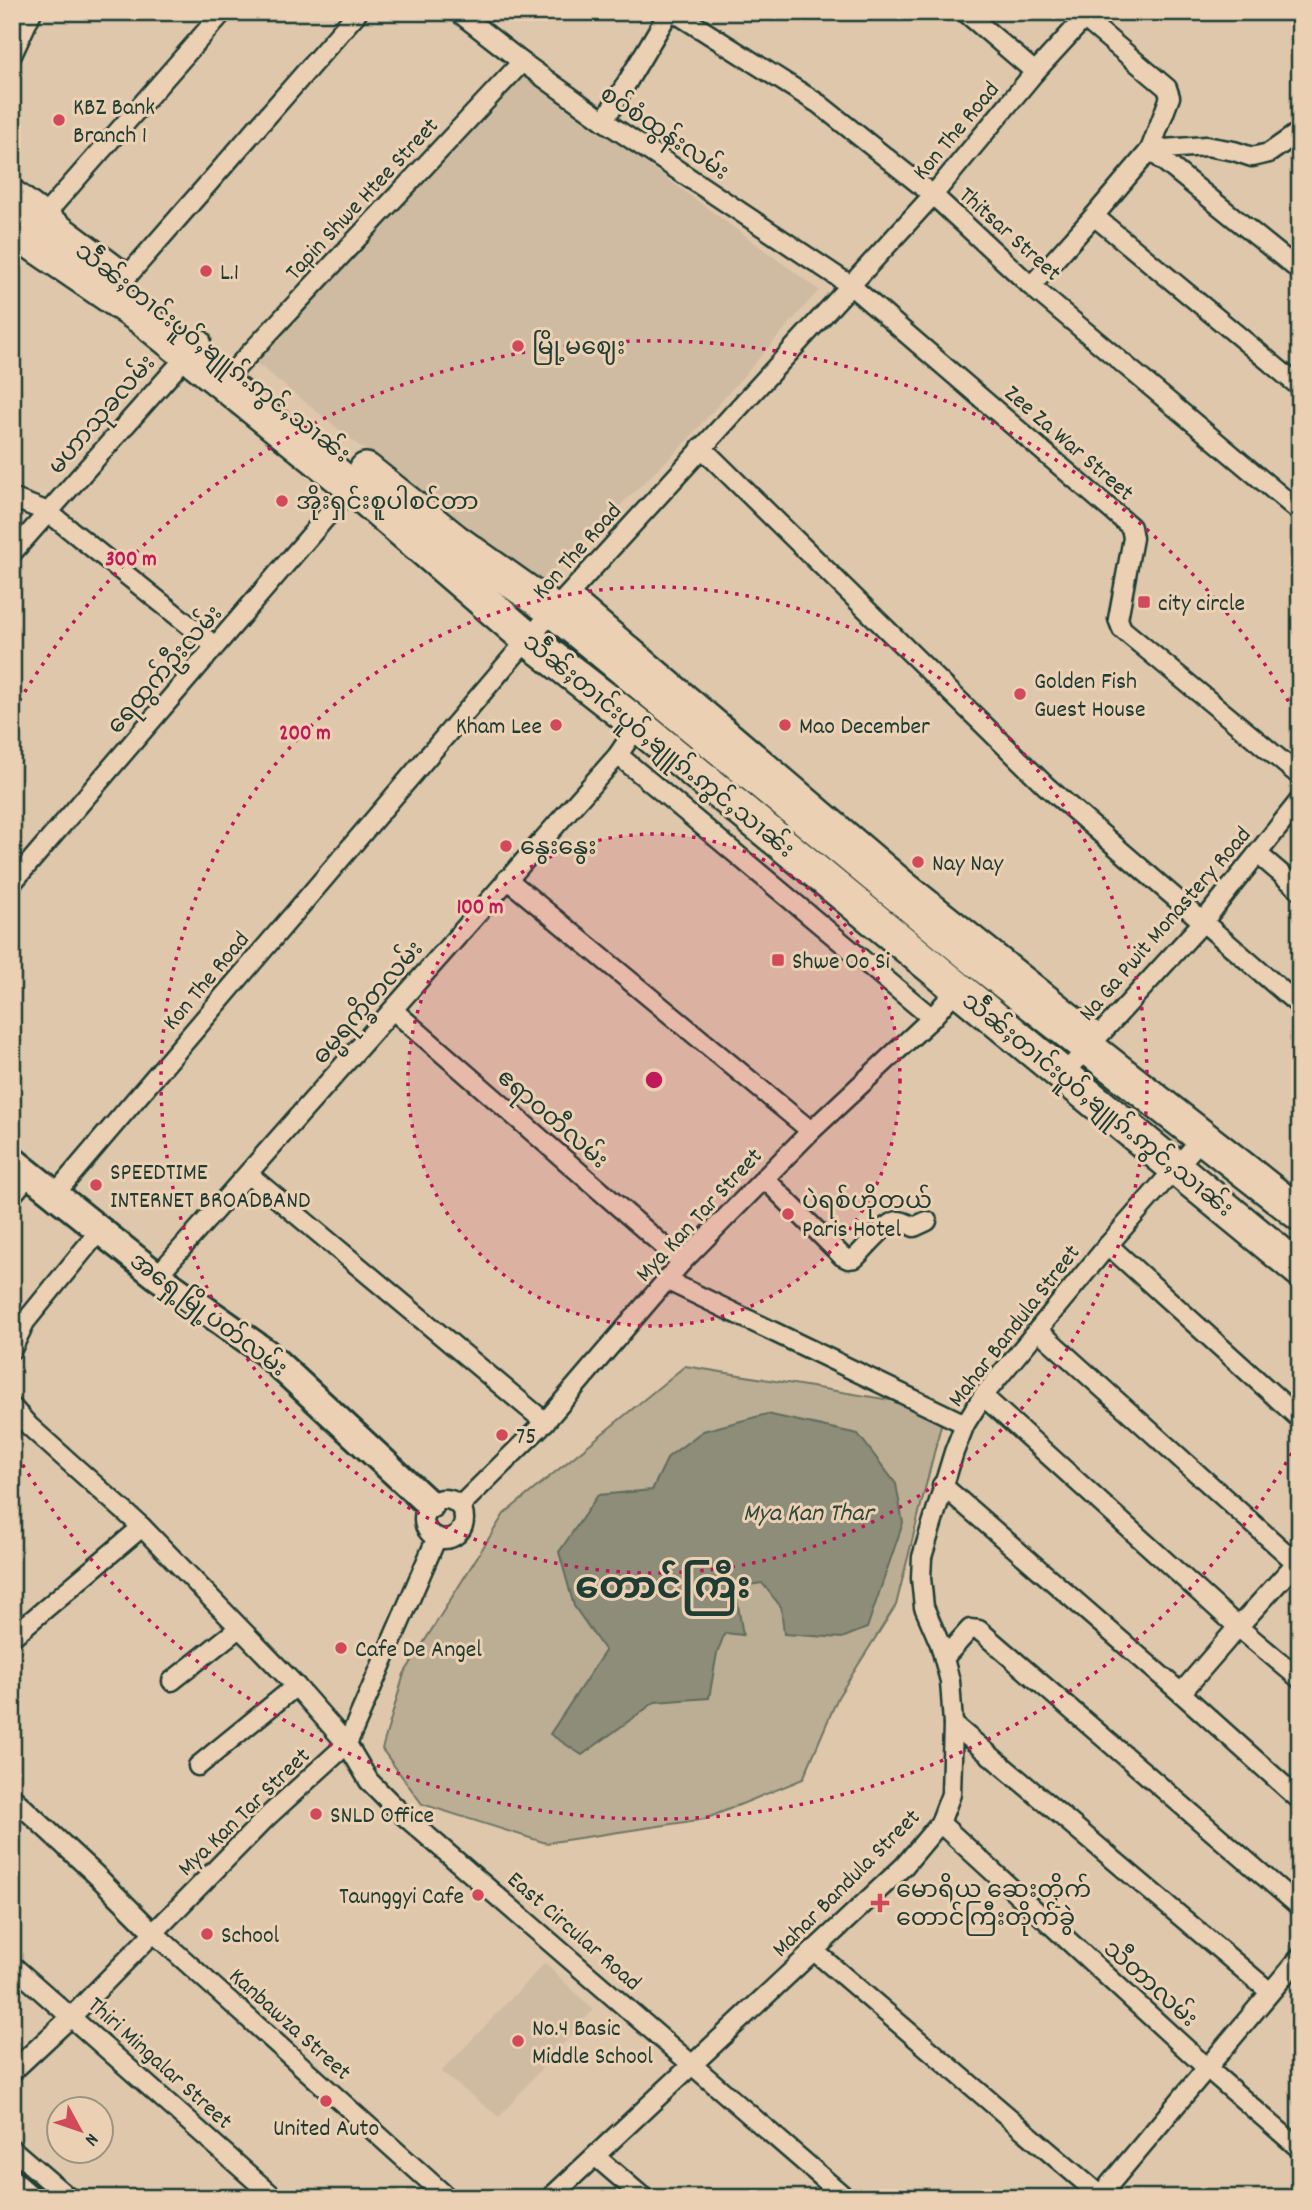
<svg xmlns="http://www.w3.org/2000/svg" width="1312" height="2210" viewBox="0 0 1312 2210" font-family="Dekko,'Noto Sans Myanmar',sans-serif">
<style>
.built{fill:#cebba2}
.green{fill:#bcae95;stroke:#6e7664;stroke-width:2}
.water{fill:#8d8d79;stroke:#616d5d;stroke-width:2}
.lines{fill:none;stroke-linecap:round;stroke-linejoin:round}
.street-casing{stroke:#1f3d34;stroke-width:23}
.secondary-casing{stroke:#1f3d34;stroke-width:32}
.highway-casing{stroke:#1f3d34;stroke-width:38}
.street{stroke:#ebd0b3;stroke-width:18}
.secondary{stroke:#ebd0b3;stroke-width:26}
.highway{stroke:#ebd0b3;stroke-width:33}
.ring{fill:none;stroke:#c2185b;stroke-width:3.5;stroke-dasharray:3.5 7}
.poi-dot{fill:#d1495b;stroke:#ebd0b3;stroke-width:2.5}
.labels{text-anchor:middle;stroke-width:6;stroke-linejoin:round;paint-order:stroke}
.poi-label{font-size:24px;fill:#1f3d34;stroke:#ebd0b3;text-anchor:start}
.street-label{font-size:24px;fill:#1f3d34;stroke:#ebd0b3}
.water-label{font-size:26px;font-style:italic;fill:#30493e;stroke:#ebd0b3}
.town-label{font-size:38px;font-weight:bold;fill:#1f3d34;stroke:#ebd0b3}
.centre{fill:#c2185b;stroke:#ebd0b3;stroke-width:3.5}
.ring-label{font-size:21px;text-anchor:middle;font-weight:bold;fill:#c2185b;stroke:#ebd0b3;stroke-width:6;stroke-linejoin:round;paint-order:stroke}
</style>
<rect width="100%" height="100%" fill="#dfc7ac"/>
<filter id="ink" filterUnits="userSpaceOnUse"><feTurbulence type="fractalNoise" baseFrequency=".0143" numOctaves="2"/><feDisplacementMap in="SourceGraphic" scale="14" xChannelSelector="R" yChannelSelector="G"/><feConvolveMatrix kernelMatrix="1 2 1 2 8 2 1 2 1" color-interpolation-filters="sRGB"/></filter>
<g filter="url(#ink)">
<g class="built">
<polygon points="520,71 819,290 683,445 535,587 254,361"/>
<polygon points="545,1963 593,2010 499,2117 441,2072"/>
</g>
<polygon class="green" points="685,1366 945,1409 896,1605 838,1697 803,1779 705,1819 546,1843 422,1804 382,1749 404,1674 504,1514"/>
<polygon class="water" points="767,1414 858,1434 896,1484 903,1523 867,1628 842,1638 784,1634 781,1607 762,1583 735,1587 743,1635 725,1633 717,1653 709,1698 655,1702 582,1755 550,1734 605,1651 574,1606 559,1552 598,1495 652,1490 668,1457 703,1431"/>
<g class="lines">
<g class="street-casing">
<g id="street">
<polyline points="458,12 522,62 604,121 850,285 1131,527 1133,538 1118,619 1122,629 1300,776"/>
<polyline points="674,12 819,104 933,195 1031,286 1300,512"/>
<polyline points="965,12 1035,72"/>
<polyline points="12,55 32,12"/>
<polyline points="604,121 669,12"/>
<polyline points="1150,150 1300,271"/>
<polyline points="1150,150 1206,146 1234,151 1252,157 1269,153 1296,134 1300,134"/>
<polyline points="1094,216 1300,387"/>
<polyline points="42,218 223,12"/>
<polyline points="124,280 358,12"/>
<polyline points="1031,286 1094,216 1150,150 1170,97 1167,88 1085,19"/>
<polyline points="236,368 522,62"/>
<polyline points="701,447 1046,786 1300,1006"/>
<polyline points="12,498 48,512 215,646"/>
<polyline points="12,553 201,340"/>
<polyline points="570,594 909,883 1099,1035"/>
<polyline points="618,755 932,1018"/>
<polyline points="1258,854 1300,890"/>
<polyline points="507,879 811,1131"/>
<polyline points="12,883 352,487"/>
<polyline points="393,1010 682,1262"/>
<polyline points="1062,1076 1203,922 1300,800"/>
<polyline points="248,1174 545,1422"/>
<path d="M764,1178L842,1256L848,1259L855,1258C865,1249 885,1222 898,1221C904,1221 908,1224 914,1227L927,1221"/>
<polyline points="55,1194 528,639 933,195 1035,72 1090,12"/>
<polyline points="12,1195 30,1174"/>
<polyline points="1108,1245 1300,1419"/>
<polyline points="157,1276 618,755 638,725"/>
<polyline points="666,1280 965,1424"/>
<polyline points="1038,1330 1300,1566"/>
<polyline points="12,1349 25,1322 100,1230"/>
<polyline points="983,1396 1238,1627 1300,1679"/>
<polyline points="12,1407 29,1426 142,1527 296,1686 347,1744 369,1781 402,1814 846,2198"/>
<polyline points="942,1485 1181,1693 1300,1800"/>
<circle cx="444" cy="1519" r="20"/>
<polyline points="460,1506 545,1422 682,1262 811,1131 932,1018 961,984"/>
<polyline points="12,1637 142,1527"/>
<polyline points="944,1658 970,1629 979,1630 1300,1907"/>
<polyline points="172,1681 239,1628"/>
<polyline points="1181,1693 1238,1627 1296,1563"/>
<polyline points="953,1724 1270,1992"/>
<polyline points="198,1766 296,1686"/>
<polyline points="12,1797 94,1873 154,1933 448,2198"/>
<polyline points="940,1823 1207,2068 1300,2149"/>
<polyline points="813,1950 1103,2198"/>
<polyline points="12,1965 275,2198"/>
<polyline points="12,2072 72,2016 268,1816 347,1744 437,1537"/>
<polyline points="12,2149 69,2198"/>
<polyline points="595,2156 644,2198"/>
<polyline points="12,2179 34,2198"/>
<polyline points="550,2198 904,1866 940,1823 951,1794 953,1724 950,1681 940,1644 924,1607 921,1578 922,1557 954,1452 965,1424 983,1396 1108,1245 1202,1138"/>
<polyline points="1098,2198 1300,1957"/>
</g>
</g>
<g class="secondary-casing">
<polyline id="secondary" points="12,1160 157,1276 265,1352 430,1505"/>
</g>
<g class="highway-casing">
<g id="highway">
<polyline points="12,197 114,273"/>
<polyline points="12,229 141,317 352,487 528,639 638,725 1300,1270"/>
<polyline points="366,470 455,541 554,611 978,961 1300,1214"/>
</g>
</g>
<use href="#street" class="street"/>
<use href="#secondary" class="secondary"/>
<use href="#highway" class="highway"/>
</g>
</g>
<circle cx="654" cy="1080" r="246" fill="#c2185b" fill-opacity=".12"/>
<g class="ring">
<circle cx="654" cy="1080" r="246"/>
<circle cx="654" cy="1080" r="493"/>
<path d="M1297 1444A739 739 0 0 1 14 1450M14 710A739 739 0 0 1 1297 716"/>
</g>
<g class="poi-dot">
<circle cx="59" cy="120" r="7"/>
<circle cx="206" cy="271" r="7"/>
<circle cx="518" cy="346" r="7"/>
<circle cx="282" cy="501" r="7"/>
<rect x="1137" y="595" width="14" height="14" rx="3.5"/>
<circle cx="1020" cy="694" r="7"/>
<circle cx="556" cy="725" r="7"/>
<circle cx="785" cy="725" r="7"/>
<circle cx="506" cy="846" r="7"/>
<circle cx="918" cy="862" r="7"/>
<rect x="771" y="953" width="14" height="14" rx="3.5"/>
<circle cx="96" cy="1185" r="7"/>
<circle cx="788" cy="1214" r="7"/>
<circle cx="502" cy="1435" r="7"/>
<circle cx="341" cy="1648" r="7"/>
<circle cx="316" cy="1814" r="7"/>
<circle cx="478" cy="1895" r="7"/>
<path d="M876.5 1892.5h7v7h7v7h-7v7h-7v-7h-7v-7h7z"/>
<circle cx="207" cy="1934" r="7"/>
<circle cx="518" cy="2041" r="7"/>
<circle cx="326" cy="2101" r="7"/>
</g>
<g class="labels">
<g class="poi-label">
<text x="73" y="114">KBZ Bank<tspan x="73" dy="28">Branch 1</tspan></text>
<text x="220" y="279">L.1</text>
<text x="532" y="354">မြို့မဈေး</text>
<text x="296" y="509">အိုးရှင်းစူပါစင်တာ</text>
<text x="1158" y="610">city circle</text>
<text x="1034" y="688">Golden Fish<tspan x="1034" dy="28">Guest House</tspan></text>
<text x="542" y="733" text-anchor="end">Kham Lee</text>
<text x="799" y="733">Mao December</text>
<text x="520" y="854">နွေးနွေး</text>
<text x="932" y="870">Nay Nay</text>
<text x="792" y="968">Shwe Oo Si</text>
<text x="110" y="1179">SPEEDTIME<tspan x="110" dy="28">INTERNET BROADBAND</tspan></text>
<text x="802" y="1208">ပဲရစ်ဟိုတယ်<tspan x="802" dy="28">Paris Hotel</tspan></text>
<text x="516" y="1443">75</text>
<text x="355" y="1656">Cafe De Angel</text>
<text x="330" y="1822">SNLD Office</text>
<text x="896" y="1897">မောရိယ ဆေးတိုက်<tspan x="896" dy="28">တောင်ကြီးတိုက်ခွဲ</tspan></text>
<text x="464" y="1903" text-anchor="end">Taunggyi Cafe</text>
<text x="221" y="1942">School</text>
<text x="532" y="2035">No.4 Basic<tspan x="532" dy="28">Middle School</tspan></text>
<text x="326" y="2135" text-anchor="middle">United Auto</text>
</g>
<g class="street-label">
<text transform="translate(955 130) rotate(-50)" y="8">Kon The Road</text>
<text transform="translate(665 132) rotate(34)" y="8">စဝ်စံထွန်းလမ်း</text>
<text transform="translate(361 198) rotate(-47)" y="8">Tapin Shwe Htee Street</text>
<text transform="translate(1011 233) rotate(42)" y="8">Thitsar Street</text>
<text transform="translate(213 352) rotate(38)" y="8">သဵႅၼ်ႈတၢင်းပူဝ်ႇၶျူၵ်ႉဢွင်ႇသၢၼ်း</text>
<text transform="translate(101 414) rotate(-49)" y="8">မဟာသုခလမ်း</text>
<text transform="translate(1070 442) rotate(41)" y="8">Zee Za War Street</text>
<text transform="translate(576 550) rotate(-48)" y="8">Kon The Road</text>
<text transform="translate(164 669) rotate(-49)" y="8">ရေထွက်ဦးလမ်း</text>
<text transform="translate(659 745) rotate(39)" y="8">သဵႅၼ်ႈတၢင်းပူဝ်ႇၶျူၵ်ႉဢွင်ႇသၢၼ်း</text>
<text transform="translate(1164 923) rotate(-49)" y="8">Na Ga Pwit Monastery Road</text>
<text transform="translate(205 980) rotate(-50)" y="8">Kon The Road</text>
<text transform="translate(367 1002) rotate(-49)" y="8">ဓမ္မရက္ခိတလမ်း</text>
<text transform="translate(1098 1104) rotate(39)" y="8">သဵႅၼ်ႈတၢင်းပူဝ်ႇၶျူၵ်ႉဢွင်ႇသၢၼ်း</text>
<text transform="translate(553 1118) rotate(41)" y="8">ဧရာဝတီလမ်း</text>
<text transform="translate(698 1214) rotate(-47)" y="8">Mya Kan Tar Street</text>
<text transform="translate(209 1314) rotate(37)" y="8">အရှေ့မြို့ပတ်လမ်း</text>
<text transform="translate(1013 1325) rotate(-52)" y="8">Mahar Bandula Street</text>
<text transform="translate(243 1811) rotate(-44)" y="8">Mya Kan Tar Street</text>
<text transform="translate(845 1882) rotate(-45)" y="8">Mahar Bandula Street</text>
<text transform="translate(575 1930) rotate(41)" y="8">East Circular Road</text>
<text transform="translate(1151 1983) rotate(42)" y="8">သီတာလမ်း</text>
<text transform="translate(291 2023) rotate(42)" y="8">Kanbawza Street</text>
<text transform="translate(161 2062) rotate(42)" y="8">Thiri Mingalar Street</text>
</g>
<g class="water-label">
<text x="808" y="1520">Mya Kan Thar</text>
</g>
<g class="town-label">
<text x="663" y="1598">တောင်ကြီး</text>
</g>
</g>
<circle cx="654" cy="1080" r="10" class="centre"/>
<g class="ring-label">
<text x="131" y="565">300 m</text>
<text x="305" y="739">200 m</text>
<text x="480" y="913">100 m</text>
</g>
<rect width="1312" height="2210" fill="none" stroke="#ebd0b3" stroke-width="42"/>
<rect x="21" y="21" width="1270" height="2168" fill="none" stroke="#1f3d34" stroke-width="2.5" filter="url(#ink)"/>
<g transform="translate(80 2130) rotate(130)"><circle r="33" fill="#ebd0b3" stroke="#999580" stroke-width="2"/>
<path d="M0-5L12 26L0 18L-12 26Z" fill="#d1495b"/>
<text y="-10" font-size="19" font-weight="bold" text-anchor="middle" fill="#1f3d34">N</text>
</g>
</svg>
